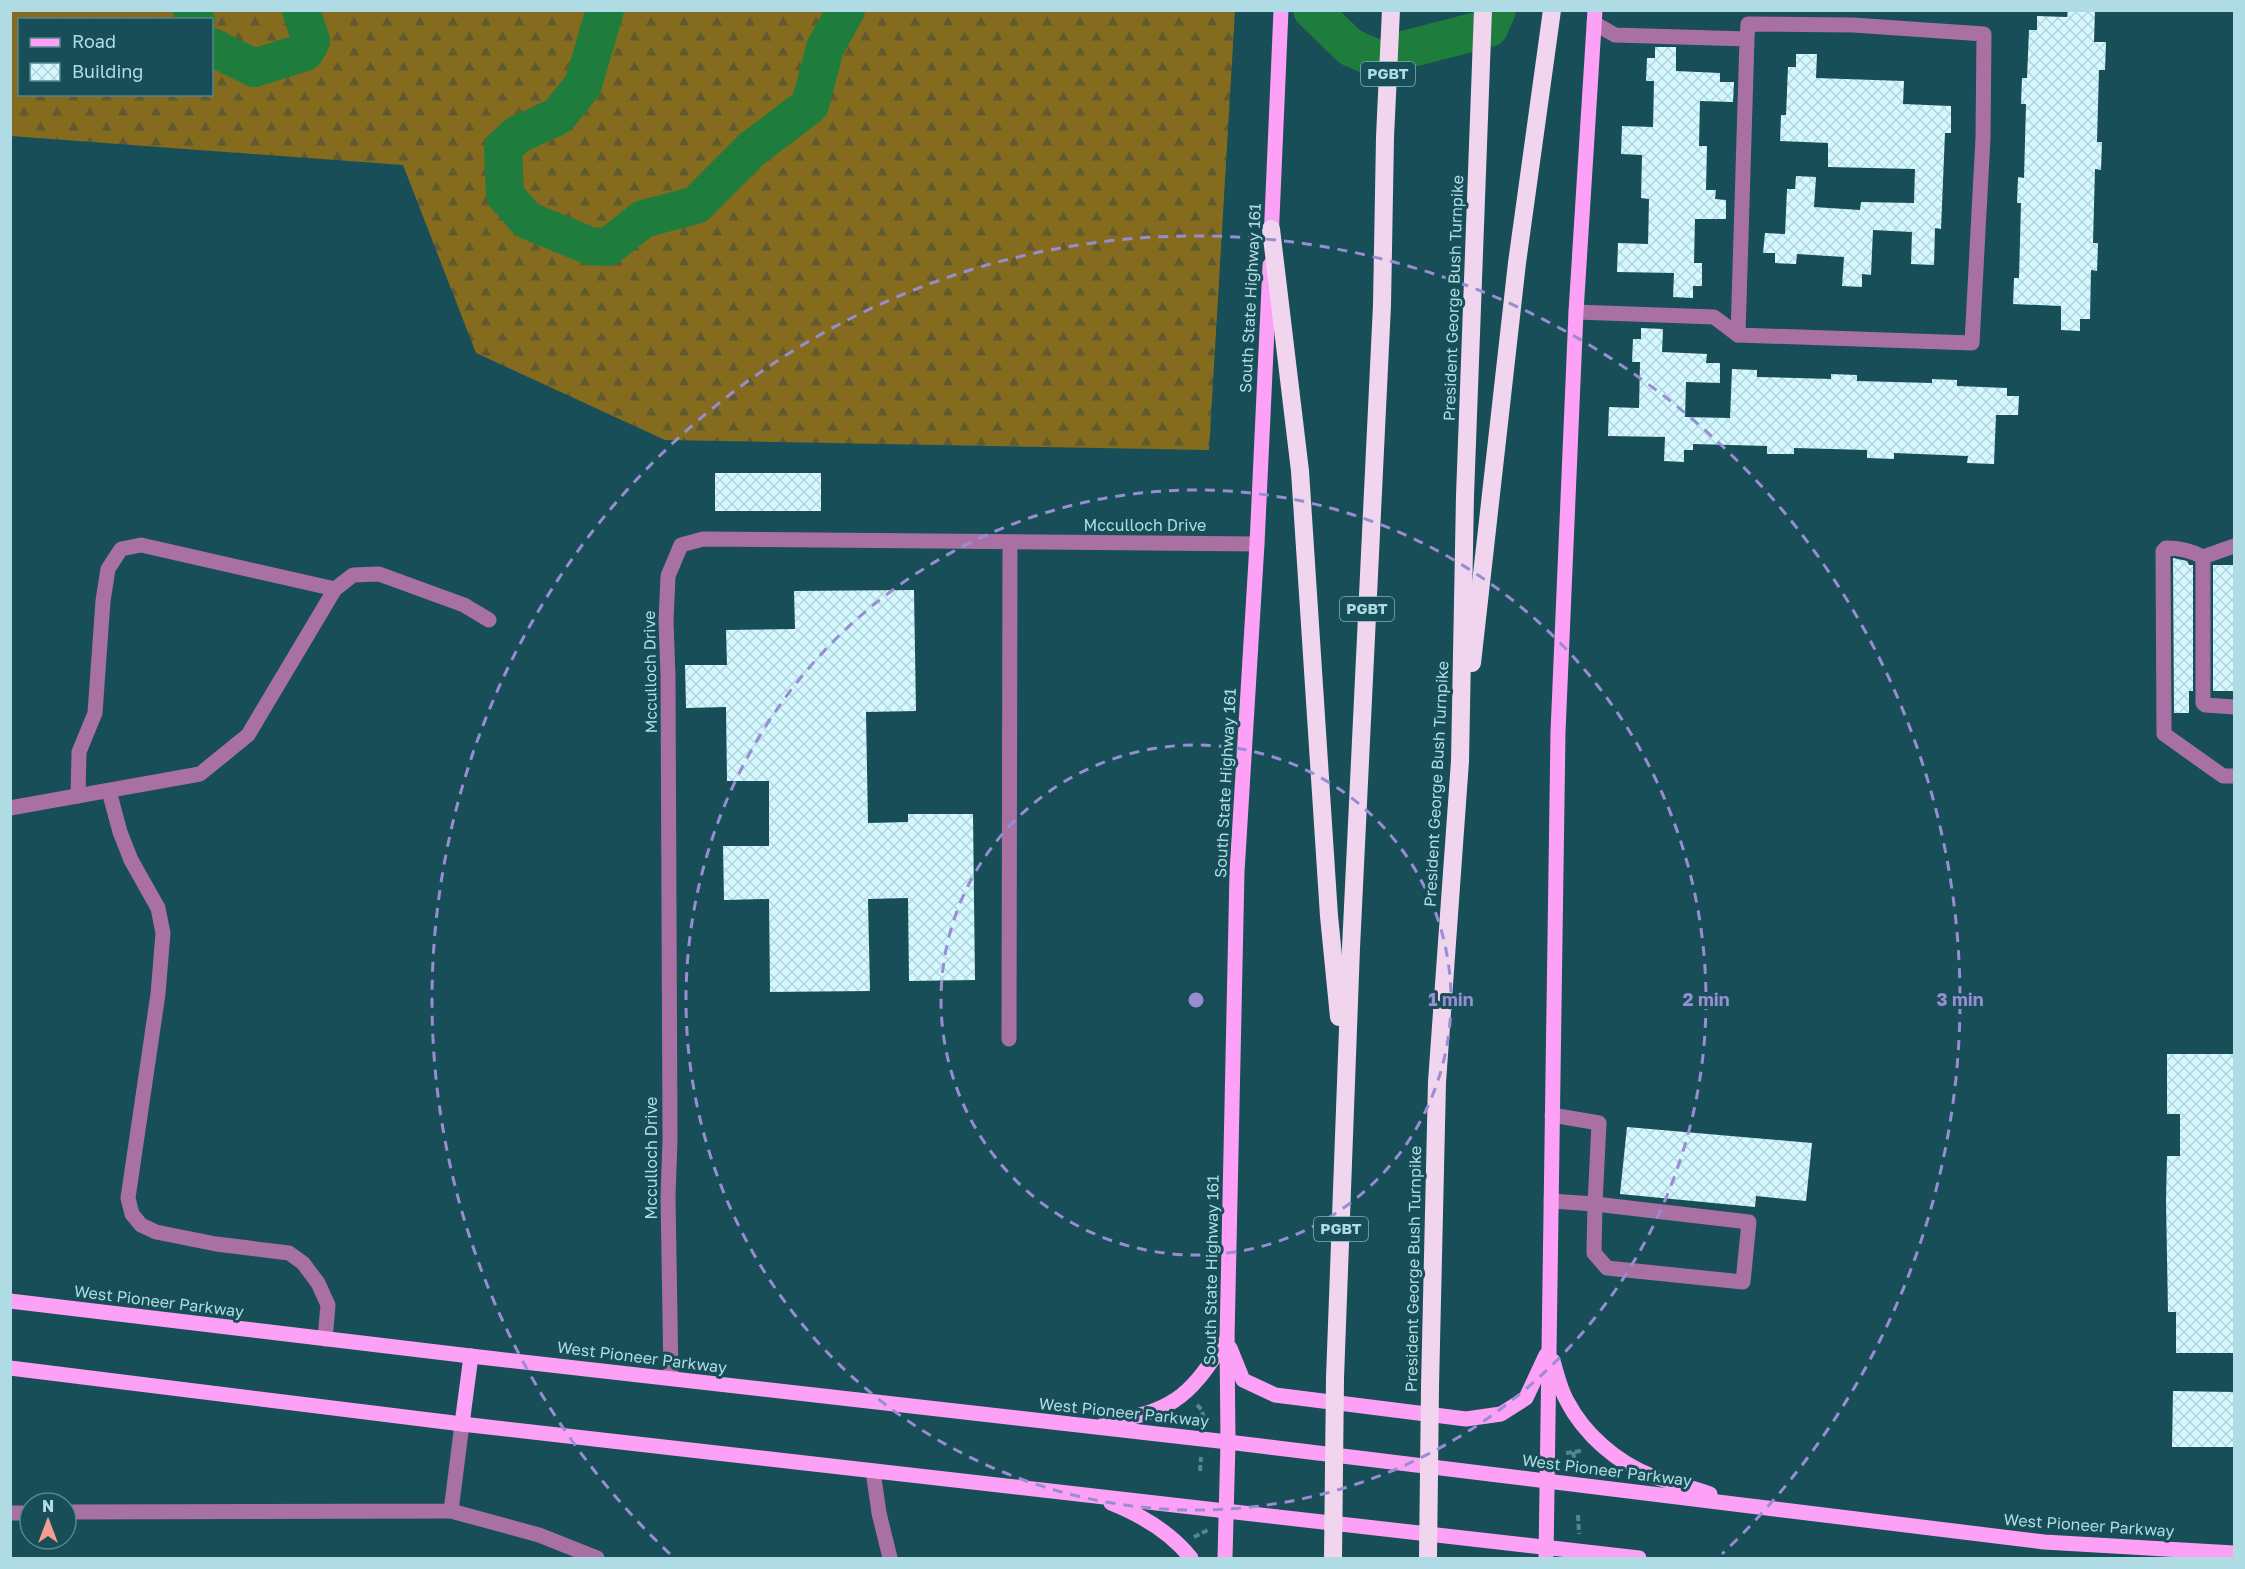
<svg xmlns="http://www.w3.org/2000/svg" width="2245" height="1569" viewBox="0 0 2245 1569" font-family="'Golos Text',sans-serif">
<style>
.forest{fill:url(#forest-firs);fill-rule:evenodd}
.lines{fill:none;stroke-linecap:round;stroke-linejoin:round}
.river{stroke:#1e7d3d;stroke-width:38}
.building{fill:url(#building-cross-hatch)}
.path{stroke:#54878f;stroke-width:4;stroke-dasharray:6 3;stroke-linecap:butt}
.minor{stroke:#a970a4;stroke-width:15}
.major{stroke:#fda1f6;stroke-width:15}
.highway{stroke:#f1d5ee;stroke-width:18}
.highway-bridge{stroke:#f1d5ee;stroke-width:18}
.ring{fill:none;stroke:#988dd3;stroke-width:3;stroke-dasharray:10 8}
.labels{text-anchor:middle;stroke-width:6;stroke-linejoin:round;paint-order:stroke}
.shield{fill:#174e57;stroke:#81b1ba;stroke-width:1.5}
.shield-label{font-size:15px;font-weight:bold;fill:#afdce4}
.street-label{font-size:16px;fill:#afdce4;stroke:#174e57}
.centre{fill:#988dd3;stroke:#174e57;stroke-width:3}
.ring-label{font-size:18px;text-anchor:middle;font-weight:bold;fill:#988dd3;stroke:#174e57;stroke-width:6;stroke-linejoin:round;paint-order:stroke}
</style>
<defs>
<pattern id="forest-firs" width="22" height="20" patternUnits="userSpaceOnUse" patternTransform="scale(1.5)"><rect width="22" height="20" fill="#856b1e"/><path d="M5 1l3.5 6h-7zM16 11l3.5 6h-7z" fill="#61592f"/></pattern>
<pattern id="building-cross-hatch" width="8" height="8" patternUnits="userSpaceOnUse" patternTransform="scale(1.5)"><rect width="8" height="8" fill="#d4f8ff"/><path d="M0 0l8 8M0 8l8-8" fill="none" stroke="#b4d4da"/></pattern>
</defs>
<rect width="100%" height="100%" fill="#174e57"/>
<path class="forest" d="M10,11H1235L1209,450L665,440L476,353L403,165L11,136ZM20,20H212V94H20Z"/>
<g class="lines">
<g class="river">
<polyline points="192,10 196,20"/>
<polyline points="605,10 583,85 558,116 517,135 503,148 505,195 527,220 590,246 608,247 643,219 696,205 752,149 810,105 825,48 846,10"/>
<polyline points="1312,10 1350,47 1382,61 1400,51 1489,28 1497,10"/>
<polyline points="212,47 254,68 305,52 311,41 301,10"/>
</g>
</g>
<g class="building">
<polygon points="2068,10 2095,10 2094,42 2106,42 2105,70 2099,70 2097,142 2102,142 2101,170 2095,169 2093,243 2098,243 2097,271 2091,270 2090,319 2080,319 2080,331 2061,330 2061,306 2013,304 2014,278 2019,278 2021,203 2017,203 2018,177 2024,178 2026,104 2021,104 2022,78 2027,78 2029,30 2037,30 2037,16 2067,17"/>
<polygon points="1655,47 1676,47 1676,71 1720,73 1720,82 1734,82 1733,102 1700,101 1699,146 1707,146 1706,190 1716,190 1715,199 1726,200 1726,219 1695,219 1694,263 1702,263 1702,286 1693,286 1693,298 1673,297 1674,273 1617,272 1618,243 1648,244 1649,199 1641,198 1642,155 1621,154 1622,126 1653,127 1654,81 1646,81 1647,58 1655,58"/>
<polygon points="1796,54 1817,54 1816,78 1904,81 1903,104 1951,106 1951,133 1945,133 1941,229 1935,228 1934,265 1911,264 1912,232 1873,230 1871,275 1862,274 1862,287 1842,286 1844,257 1797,254 1796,264 1775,263 1775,253 1763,253 1765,233 1785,234 1787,189 1795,189 1796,176 1816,177 1814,207 1860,210 1861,202 1914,203 1915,169 1828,167 1828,143 1780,141 1781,115 1786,115 1788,67 1796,67"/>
<polygon points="1641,328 1663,329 1662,352 1707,354 1706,363 1720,363 1720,383 1686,382 1685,417 1730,418 1732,369 1757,370 1757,377 1831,379 1831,374 1857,375 1857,381 1932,383 1932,379 1957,380 1957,386 2007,388 2007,396 2019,396 2018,415 1996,415 1994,464 1967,463 1968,456 1894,453 1894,459 1867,458 1867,450 1794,448 1794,454 1767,454 1767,446 1693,444 1693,450 1684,450 1684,462 1664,461 1665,437 1608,436 1609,407 1639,408 1640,362 1632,362 1633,339 1641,339"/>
<rect x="715" y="473" width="106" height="38"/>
<polygon points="2173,558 2187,561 2189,565 2193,565 2193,691 2189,691 2189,713 2174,713"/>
<rect x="2213" y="565" width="22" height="126"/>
<polygon points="914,590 916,711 866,712 868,823 908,822 908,814 973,814 975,980 909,981 908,898 868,899 870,991 770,992 769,899 724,900 723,846 769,846 769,781 727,781 726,707 686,708 685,665 727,665 726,630 795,629 794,591"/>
<polygon points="2167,1054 2235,1054 2235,1353 2176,1353 2176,1312 2168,1312 2166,1201 2167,1156 2180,1156 2180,1114 2167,1114"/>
<polygon points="1627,1127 1812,1143 1806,1201 1756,1196 1755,1207 1620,1194"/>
<polygon points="2173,1391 2235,1392 2235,1447 2172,1447"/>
</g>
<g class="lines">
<g class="path">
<polyline points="1197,1405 1202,1410 1204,1420"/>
<polyline points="1573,1452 1575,1462"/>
<polyline points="1566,1453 1581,1451"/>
<polyline points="1200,1471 1201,1457"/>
<polyline points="1578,1515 1579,1534"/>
<polyline points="1194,1537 1208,1530"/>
</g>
<g class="minor">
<polyline points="1594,23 1615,35 1747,39 1748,24 1853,25 1984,34 1983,138 1972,343 1738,335 1747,39"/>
<polyline points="1576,312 1714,317 1738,335"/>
<path d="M2234,546L2203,557C2192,551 2179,548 2166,548L2163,551L2164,734L2223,776H2234"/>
<polyline points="2203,557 2203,703 2205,705 2234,707"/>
<polyline points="109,791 120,832 131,860 158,908 163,933 158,994 128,1198 132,1214 141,1225 156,1232 216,1244 289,1253 303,1263 318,1283 328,1305 325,1339"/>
<polyline points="78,796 79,752 95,713 103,601 108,569 121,549 141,545 335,589"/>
<polyline points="10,808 200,774 248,735 335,589 353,575 379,574 464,605 489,620"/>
<polyline points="1009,1039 1010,542"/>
<polyline points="1551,1201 1595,1204 1599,1123 1552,1115"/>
<polygon points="1595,1204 1749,1222 1743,1282 1607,1268 1594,1253"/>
<polyline points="671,1378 668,1196 670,1140 668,676 666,621 668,576 681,545 703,539 1257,544"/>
<polyline points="873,1471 879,1513 890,1558"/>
<polyline points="451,1511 539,1535 597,1558"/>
<polyline points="66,1512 451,1511 462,1424"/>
<polyline points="10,1513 30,1513"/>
</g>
<g class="major">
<polyline points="1271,241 1281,10"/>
<polyline points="10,1301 462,1355 1228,1442 2044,1542 2234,1553"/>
<polyline points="1230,1348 1243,1380 1275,1395 1466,1419 1501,1414 1526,1398 1546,1355"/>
<path d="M1553,1361C1557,1374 1560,1389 1567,1401C1584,1434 1617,1463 1652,1476C1671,1483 1691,1487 1710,1494"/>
<polyline points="10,1368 462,1424 1639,1558"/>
<polyline points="462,1424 471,1356"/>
<path d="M1104,1424C1127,1418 1155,1414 1175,1400C1197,1386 1212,1360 1227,1339"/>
<path d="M1111,1503C1141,1515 1171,1533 1191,1558"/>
<polyline points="1225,1558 1228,1442 1227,1339 1237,872 1257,544 1270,265"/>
<polyline points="1546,1558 1558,732 1576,312 1595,10"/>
</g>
<g class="highway">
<polyline points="1271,229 1300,471 1329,916 1339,1017"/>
<polyline points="1472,663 1517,263 1552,10"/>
<polyline points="1335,1378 1351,948 1382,305 1385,137 1391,10"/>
<polyline points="1430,1387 1437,1082 1460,761 1465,496 1483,10"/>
</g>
<g class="highway-bridge">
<polyline points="1333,1558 1335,1378"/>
<polyline points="1428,1558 1430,1387"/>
</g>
</g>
<g class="ring">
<circle cx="1196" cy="1000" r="255"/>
<circle cx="1196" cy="1000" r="510"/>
<path d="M670 1554A764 764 0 1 1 1722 1554"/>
</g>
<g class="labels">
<g class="shield">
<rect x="1361" y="62" width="54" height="24" rx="4.5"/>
<rect x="1340" y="597" width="54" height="24" rx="4.5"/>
<rect x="1314" y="1217" width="54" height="24" rx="4.5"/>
</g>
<g class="shield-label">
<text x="1388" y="79">PGBT</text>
<text x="1367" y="614">PGBT</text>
<text x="1341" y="1234">PGBT</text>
</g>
<g class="street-label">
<text transform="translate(1250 298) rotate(-87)" y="6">South State Highway 161</text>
<text transform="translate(1453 298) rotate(-88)" y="6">President George Bush Turnpike</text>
<text x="1145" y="531">Mcculloch Drive</text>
<text transform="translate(650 672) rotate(-91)" y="6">Mcculloch Drive</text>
<text transform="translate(1225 783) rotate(-87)" y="6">South State Highway 161</text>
<text transform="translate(1436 784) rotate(-87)" y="6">President George Bush Turnpike</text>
<text transform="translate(651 1158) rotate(-90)" y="6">Mcculloch Drive</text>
<text transform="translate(1413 1269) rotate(-89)" y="6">President George Bush Turnpike</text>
<text transform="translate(1211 1270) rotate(-89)" y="6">South State Highway 161</text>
<text transform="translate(159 1301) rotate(7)" y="6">West Pioneer Parkway</text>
<text transform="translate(642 1357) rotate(7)" y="6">West Pioneer Parkway</text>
<text transform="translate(1124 1412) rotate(6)" y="6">West Pioneer Parkway</text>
<text transform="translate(1607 1470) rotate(7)" y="6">West Pioneer Parkway</text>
<text transform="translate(2089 1525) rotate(4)" y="6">West Pioneer Parkway</text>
</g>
</g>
<circle cx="1196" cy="1000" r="9" class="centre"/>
<g class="ring-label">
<text x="1451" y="1006">1 min</text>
<text x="1706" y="1006">2 min</text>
<text x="1960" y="1006">3 min</text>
</g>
<rect width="2245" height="1569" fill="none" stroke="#afdce4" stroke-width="24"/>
<rect x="18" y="18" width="195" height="78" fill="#174e57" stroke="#54878f" stroke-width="1.5"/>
<rect x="30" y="38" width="30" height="9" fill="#fda1f6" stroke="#54878f" stroke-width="1.5"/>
<text x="72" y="48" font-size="18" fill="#afdce4">Road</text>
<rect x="30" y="63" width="30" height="18" fill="url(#building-cross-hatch)" stroke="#54878f" stroke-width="1.5"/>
<text x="72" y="78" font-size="18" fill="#afdce4">Building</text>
<g transform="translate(48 1521)"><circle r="28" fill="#174e57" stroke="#54878f" stroke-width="1.5"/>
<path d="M0-4.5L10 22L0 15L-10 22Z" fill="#f59d8f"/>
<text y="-9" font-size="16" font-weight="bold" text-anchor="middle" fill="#afdce4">N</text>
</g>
</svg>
